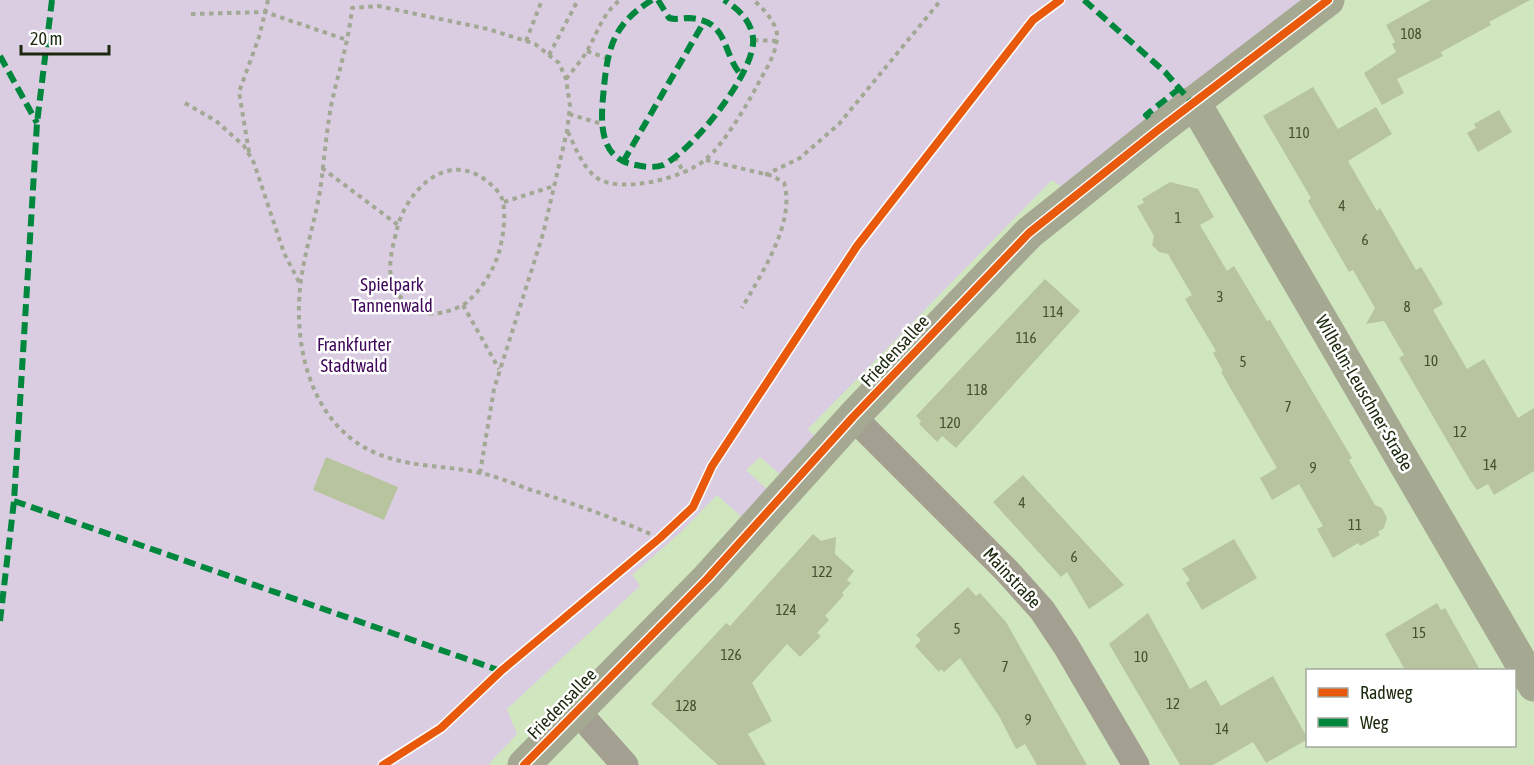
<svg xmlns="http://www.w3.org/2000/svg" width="1534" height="765" viewBox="0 0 1534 765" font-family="'Asap Condensed',sans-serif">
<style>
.green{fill:#dacde1}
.building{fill:#b8c49d}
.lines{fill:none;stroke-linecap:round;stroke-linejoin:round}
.path{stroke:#a2a894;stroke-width:4;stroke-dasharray:4.5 4.5;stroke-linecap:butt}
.street{stroke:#a39f91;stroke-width:27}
.secondary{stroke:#a6a992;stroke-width:33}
.quiet{stroke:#00873e;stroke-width:6;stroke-dasharray:12 6;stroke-linecap:butt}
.cycleway-casing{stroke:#fff;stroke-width:11}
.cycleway{stroke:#e8590c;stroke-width:8}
.labels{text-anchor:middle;stroke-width:5;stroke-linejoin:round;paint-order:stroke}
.number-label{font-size:15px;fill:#425031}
.park-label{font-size:18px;fill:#3f0757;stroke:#fff}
.street-label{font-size:18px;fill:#1a290d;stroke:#fff}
</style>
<rect width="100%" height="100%" fill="#d0e6bf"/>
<polygon class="green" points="0,0 1302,0 1061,186 1052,180 808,429 816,438 782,476 760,457 746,470 769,491 744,519 717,495 681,532 632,575 640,586 507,709 517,734 488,765 0,765"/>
<g class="building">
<polygon points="1431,0 1530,0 1489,22 1491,25 1441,52 1443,56 1397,79 1404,93 1382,105 1364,73 1396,52 1392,44 1395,42 1386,25"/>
<polygon points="1313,87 1338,129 1376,107 1392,134 1348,161 1377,211 1380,208 1416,270 1421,267 1443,304 1433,310 1467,369 1484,359 1518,418 1534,408 1534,471 1494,495 1488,484 1477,490 1470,480 1399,358 1404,355 1384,321 1366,324 1375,308 1353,270 1349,272 1308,201 1311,198 1263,116"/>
<polygon points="1499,110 1512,132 1478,152 1467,133 1476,128 1474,124"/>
<polygon points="1170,182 1198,189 1214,217 1200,225 1227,271 1234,266 1267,321 1270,320 1352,458 1349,460 1375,505 1382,508 1387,518 1384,528 1378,532 1380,535 1360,546 1358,543 1333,558 1317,529 1323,526 1299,484 1272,500 1260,478 1277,468 1221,372 1223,371 1213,353 1216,351 1185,299 1192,295 1168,254 1159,252 1152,245 1154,236 1137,206 1144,203 1142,199"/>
<polygon points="1045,279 1080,311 956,448 942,436 937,442 919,424 921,421 916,416"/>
<polygon points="326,457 398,487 384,520 313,490"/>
<polygon points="1023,475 1124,585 1089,609 1067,572 1061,577 993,502"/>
<polygon points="813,534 821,541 836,537 835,554 854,571 847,580 851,583 842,593 844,595 825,616 829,620 817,633 821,636 800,657 787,644 752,683 772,721 748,734 766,765 718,765 651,704 726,623 730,626"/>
<polygon points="1234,539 1257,578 1202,610 1186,583 1190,580 1182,569"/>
<polygon points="968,587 976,596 980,593 1006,622 1087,765 1037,765 1025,744 1016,749 999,716 960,658 944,672 941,669 939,672 915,646 921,640 916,635"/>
<polygon points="1437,603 1441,610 1445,608 1480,670 1405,670 1385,634"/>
<polygon points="1148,613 1190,689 1206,680 1221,706 1273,676 1308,739 1266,763 1253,742 1213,765 1180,765 1109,644"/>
</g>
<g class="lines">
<g class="path">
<polyline points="191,14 265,12 347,40"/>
<polyline points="754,40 777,41"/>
<polyline points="526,41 542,0"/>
<polyline points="587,51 606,58"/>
<polyline points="549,55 578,0"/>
<path d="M566,79C573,70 581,61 587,51C598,32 602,14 620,0"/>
<polyline points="185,103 216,121 244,146 254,163 284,253 300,284"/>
<polyline points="569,114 602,124"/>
<path d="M568,132C575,147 583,168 597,178C621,194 685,178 706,159C724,144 747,105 758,84C766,69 776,55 777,37C778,25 763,7 753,0"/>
<polyline points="249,152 239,92 259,37 268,0"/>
<polyline points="675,157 683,171"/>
<path d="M706,160L773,176L784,183C796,222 761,274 742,308"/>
<path d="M322,168L398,225C410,187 448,151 487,181C494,187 501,193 503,202C506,217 503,238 499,252C494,270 481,290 467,302C463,306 456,308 451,310C425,319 404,311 393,283C386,266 394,242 398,225"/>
<polyline points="765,175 800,158 839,124 941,0"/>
<polyline points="504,202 554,186"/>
<polyline points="463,305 499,369"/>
<path d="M480,473L494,389L543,234L567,131L570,106L566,79L559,63L535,44L526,41L488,29L378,6L352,8C349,41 338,73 331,106C326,134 324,163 320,191C315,221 305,250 301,280C292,346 311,427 378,454C413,468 445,465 480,473C496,476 512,483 528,489C573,503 616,519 660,538"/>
</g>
<g class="street">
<polyline points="853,417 1007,571 1042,610 1066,646 1136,765"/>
<polyline points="576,710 625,765"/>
</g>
<g class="secondary">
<polyline points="1192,103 1204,119 1534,685"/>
<polyline points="524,765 707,579 853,417 1029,233 1158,130 1328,0"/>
</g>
<g class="quiet">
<path d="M652,0C615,23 608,45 604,87C601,117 596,159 636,165C644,167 655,168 663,165C691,152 757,71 753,38C751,20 738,9 724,0"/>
<path d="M658,0L669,18C676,20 682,18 688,18C731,20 721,55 743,77"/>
<polyline points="1084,0 1165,72 1192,103"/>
<polyline points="0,56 37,123"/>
<polyline points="1149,118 1146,115 1180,88"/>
<polyline points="623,162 704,22"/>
<polyline points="14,501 501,671"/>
<polyline points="0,621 14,501 37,123 52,0"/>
</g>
<g class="cycleway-casing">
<g id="cycleway">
<polyline points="383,765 441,728 501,671 660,538 693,507 712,466 857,246 1033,20 1060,0"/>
<polyline points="524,765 707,579 853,417 1029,233 1158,130 1328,0"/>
</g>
</g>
<use href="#cycleway" class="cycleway"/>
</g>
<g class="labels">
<g class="number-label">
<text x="1411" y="39">108</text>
<text x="1299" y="138">110</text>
<text x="1342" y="211">4</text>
<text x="1178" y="223">1</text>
<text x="1365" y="245">6</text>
<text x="1220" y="302">3</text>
<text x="1407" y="312">8</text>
<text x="1053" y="317">114</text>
<text x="1026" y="343">116</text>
<text x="1431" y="366">10</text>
<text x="1243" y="367">5</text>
<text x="977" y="395">118</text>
<text x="1288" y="412">7</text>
<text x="950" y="428">120</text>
<text x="1460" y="437">12</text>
<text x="1490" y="470">14</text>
<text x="1313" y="473">9</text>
<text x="1022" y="508">4</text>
<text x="1355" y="530">11</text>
<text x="1074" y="562">6</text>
<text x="822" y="577">122</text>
<text x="786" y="615">124</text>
<text x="957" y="634">5</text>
<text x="1419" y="638">15</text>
<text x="731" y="660">126</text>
<text x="1141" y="662">10</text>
<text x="1005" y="672">7</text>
<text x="1173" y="709">12</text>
<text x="686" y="711">128</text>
<text x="1028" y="725">9</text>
<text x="1222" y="734">14</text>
</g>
<g class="park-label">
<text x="392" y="291">Spielpark<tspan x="392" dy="21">Tannenwald</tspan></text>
<text x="354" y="351">Frankfurter<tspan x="354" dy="21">Stadtwald</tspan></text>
</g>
<g class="street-label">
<text transform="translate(895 351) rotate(-47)" y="6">Friedensallee</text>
<text transform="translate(1364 393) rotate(60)" y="6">Wilhelm-Leuschner-Straße</text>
<text transform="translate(1012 578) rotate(47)" y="6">Mainstraße</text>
<text transform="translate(562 704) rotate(-46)" y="6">Friedensallee</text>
</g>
</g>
<rect x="1306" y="669" width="210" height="78" fill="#ffffff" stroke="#a3a99e" stroke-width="1.5"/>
<rect x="1318" y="688" width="30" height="9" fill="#e8590c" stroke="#a3a99e" stroke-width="1.5"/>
<text x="1360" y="699" font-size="18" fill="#1a290d">Radweg</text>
<rect x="1318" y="718" width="30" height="9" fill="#00873e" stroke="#a3a99e" stroke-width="1.5"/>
<text x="1360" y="729" font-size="18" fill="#1a290d">Weg</text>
<path d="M21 45v9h88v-9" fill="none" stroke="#1a290d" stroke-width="3"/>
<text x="30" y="45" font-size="18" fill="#1a290d" stroke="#ffffff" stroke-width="4.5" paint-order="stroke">20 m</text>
</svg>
